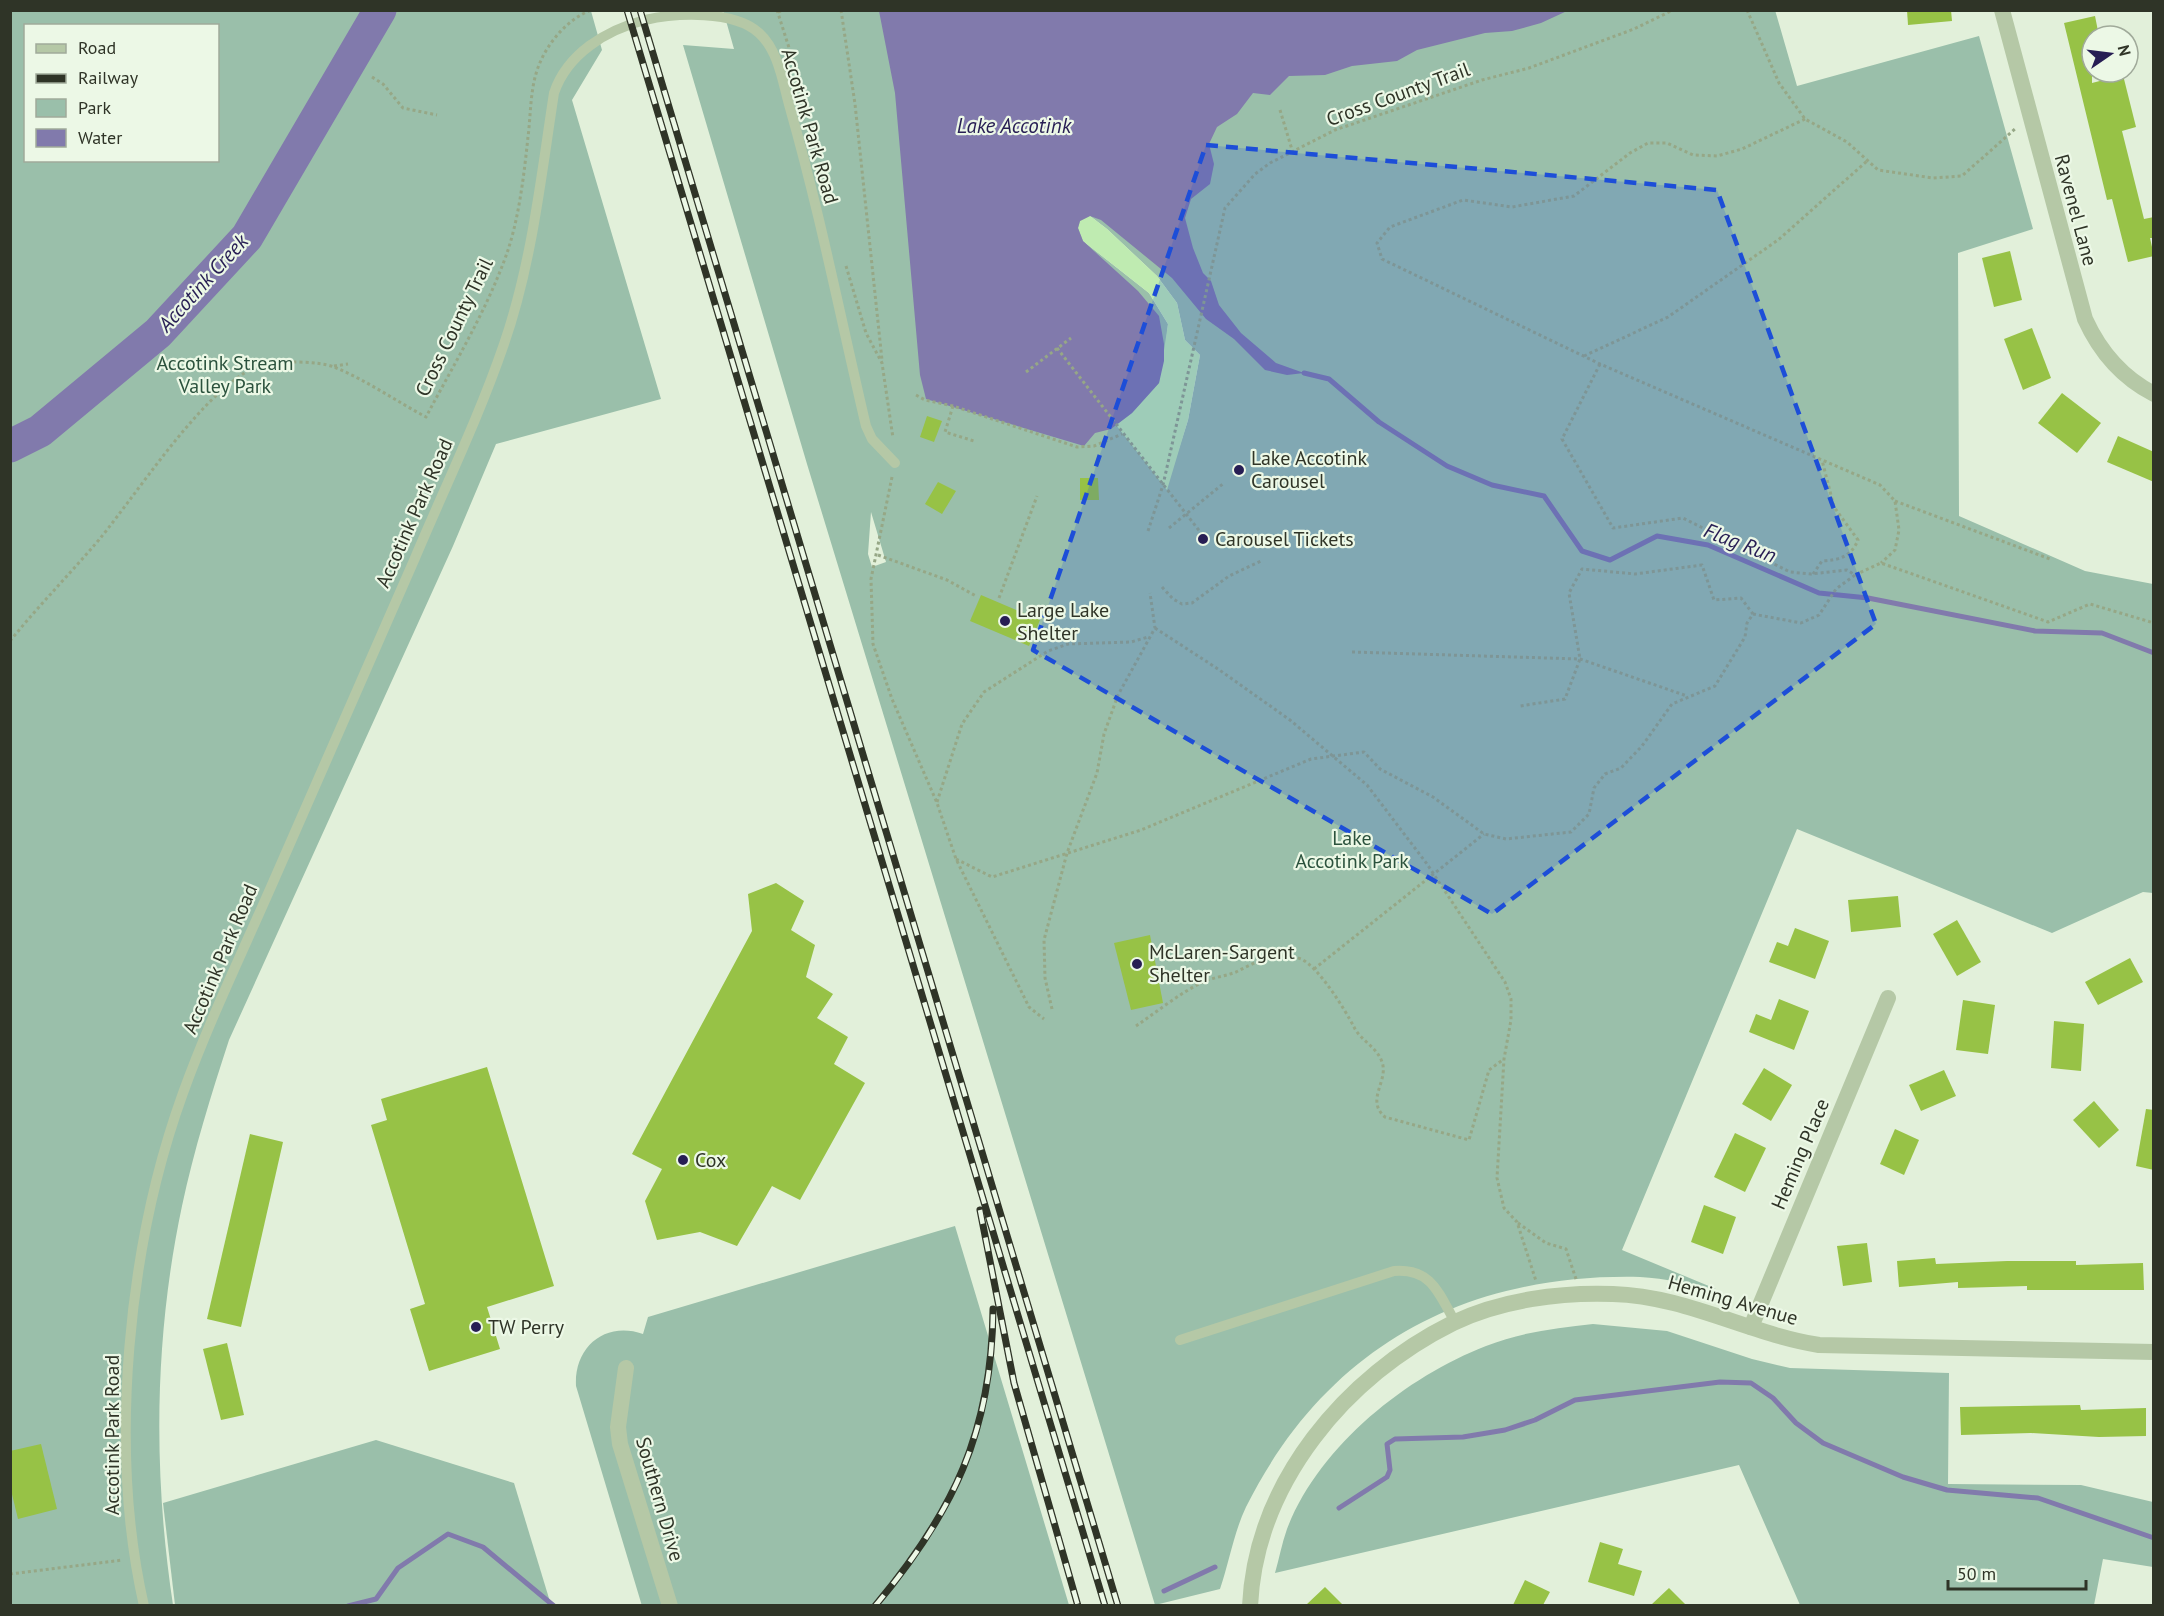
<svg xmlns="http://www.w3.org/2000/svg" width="2164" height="1616" viewBox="0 0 2164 1616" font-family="'PT Sans',sans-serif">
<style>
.green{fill:#9abfaa;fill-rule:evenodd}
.sand{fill:#bfebb1}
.water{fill:#817aac}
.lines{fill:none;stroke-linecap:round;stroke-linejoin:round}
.stream{stroke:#817aac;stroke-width:5}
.river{stroke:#817aac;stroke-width:33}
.building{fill:#97c246}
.path{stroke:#96a786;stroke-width:3;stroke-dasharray:3 3;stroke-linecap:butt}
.service{stroke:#b5c8a6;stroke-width:10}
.minor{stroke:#b5c8a6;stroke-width:16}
.rail-casing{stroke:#2f3427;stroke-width:7}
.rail{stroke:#ecf8e6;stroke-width:4.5;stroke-dasharray:14;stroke-linecap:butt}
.marked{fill:#1d4ed8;fill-opacity:0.2;stroke:#1d4ed8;stroke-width:4.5;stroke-dasharray:12 8;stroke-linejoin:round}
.poi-dot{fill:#271e54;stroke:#ecf8e6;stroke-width:2}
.labels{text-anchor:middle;stroke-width:4.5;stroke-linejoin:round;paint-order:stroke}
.street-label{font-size:20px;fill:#2f3427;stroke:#ecf8e6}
.park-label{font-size:20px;fill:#2b523d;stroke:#ecf8e6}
.poi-label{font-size:20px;fill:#2f3427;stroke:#ecf8e6;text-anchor:start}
.water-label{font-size:21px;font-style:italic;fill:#271e54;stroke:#ecf8e6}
</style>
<rect width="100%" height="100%" fill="#e2f0da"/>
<g class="green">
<path d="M723,10H1775L1797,86L1979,36L2033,229L1958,253L1959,516L2085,571L2153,584V893L2143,892L2052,933L1797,829L1622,1250L1716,1289C1692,1285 1665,1278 1640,1277C1464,1273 1326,1347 1246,1507C1234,1532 1229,1563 1220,1589L1155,1605L807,464L683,45L734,49ZM1090,216L1107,229L1157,276L1177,303L1185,340L1200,355L1188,420L1166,489L1164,361L1168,324L1149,293L1083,241ZM871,512L886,562L872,567L868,554Z"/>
<path d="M10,11H591L602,50L572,100L661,399L496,444L453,546L229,1040C211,1095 194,1150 182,1206C154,1338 153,1473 173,1605H11ZM26,26H218V160H26Z"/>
<path d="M955,1226L1069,1605L642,1606L576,1386C574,1347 605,1321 643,1334L648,1317Z"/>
<path d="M1593,1324L1667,1331L1752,1359L1790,1368L1949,1373L1948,1484L2081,1485L2153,1502V1567L2103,1559L2094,1605H1800L1739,1465L1275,1573C1279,1559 1282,1543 1287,1529C1319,1446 1406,1377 1486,1346C1521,1332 1557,1328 1593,1324Z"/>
<polygon points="376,1440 514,1483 551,1605 175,1605 163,1503"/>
</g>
<polygon class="sand" points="1090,216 1107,229 1157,276 1177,303 1185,340 1200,355 1188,420 1167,490 1116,425 1132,413 1159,383 1168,324 1149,293 1083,241 1078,228 1080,221"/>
<polygon class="water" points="879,11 879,10 1567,11 1541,23 1512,31 1485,33 1417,50 1397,61 1352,66 1325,75 1289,76 1270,95 1253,93 1237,114 1217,127 1209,144 1214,164 1210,184 1191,199 1185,218 1193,248 1203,273 1211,281 1219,305 1241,333 1276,363 1304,373 1287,375 1265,370 1234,339 1206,319 1172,278 1101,220 1090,216 1080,221 1078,228 1083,241 1138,291 1159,316 1164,344 1164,361 1159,383 1132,413 1111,429 1095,433 1084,446 926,399 920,375 895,93"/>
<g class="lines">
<g class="stream">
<polyline points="1304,373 1329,379 1379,422 1447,466 1492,485 1544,496 1582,551 1610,560 1657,536 1708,545 1819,593 1868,598 2035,631 2102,633 2154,653"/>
<polyline points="1339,1508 1387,1477 1390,1470 1387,1444 1395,1439 1463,1437 1505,1430 1535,1420 1575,1400 1720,1382 1751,1383 1773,1398 1796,1423 1823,1443 1903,1477 1947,1490 2038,1498 2154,1538"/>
<polyline points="1164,1591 1215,1567"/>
<polyline points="348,1606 376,1599 398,1568 448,1534 483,1547 554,1606"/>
</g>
<polyline class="river" points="10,446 40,431 158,333 247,237 380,10"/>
</g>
<g class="building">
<polygon points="1907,10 1951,10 1952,21 1908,25"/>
<polygon points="2095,16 2099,36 2092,36 2092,83 2123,75 2136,127 2122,131 2144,219 2154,217 2154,238 2150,238 2154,256 2128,262 2112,199 2107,200 2064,23"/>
<polygon points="2010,251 2022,300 1994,307 1982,258"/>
<polygon points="2032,328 2051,378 2023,390 2004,339"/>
<polygon points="2062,393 2101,423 2077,453 2038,423"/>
<polygon points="927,416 942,421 934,442 920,437"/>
<polygon points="2118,436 2154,452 2154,482 2107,462"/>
<polygon points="1080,478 1098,478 1099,500 1080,500"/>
<polygon points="938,482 956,491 942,514 925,504"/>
<polygon points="981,595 1040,620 1029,646 970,621"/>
<polygon points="776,883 804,901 791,930 815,945 806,977 833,994 817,1018 848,1037 834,1064 865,1083 800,1200 772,1186 737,1246 700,1232 657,1240 645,1201 662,1169 632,1154 752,931 748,894"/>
<polygon points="1898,896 1901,927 1851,932 1848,900"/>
<polygon points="1957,920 1981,962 1957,976 1933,934"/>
<polygon points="1795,928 1829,941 1815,979 1769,962 1777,942 1788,946"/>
<polygon points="1150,935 1163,1003 1131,1010 1114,943"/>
<polygon points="2130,958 2143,982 2098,1005 2085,982"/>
<polygon points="1779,999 1809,1011 1794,1050 1749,1032 1756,1014 1771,1020"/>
<polygon points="1963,1000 1995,1005 1988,1054 1956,1050"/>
<polygon points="2054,1021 2084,1024 2081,1071 2051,1068"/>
<polygon points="487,1067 554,1286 487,1307 500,1349 429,1371 410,1309 425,1304 371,1125 387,1120 381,1099"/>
<polygon points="1764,1068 1792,1085 1771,1121 1742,1104"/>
<polygon points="1944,1070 1956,1096 1921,1111 1909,1085"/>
<polygon points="2094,1101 2119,1130 2099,1148 2073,1120"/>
<polygon points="2146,1109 2154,1110 2154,1170 2136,1166"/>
<polygon points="1895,1129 1919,1140 1904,1175 1880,1164"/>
<polygon points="1735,1133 1766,1148 1745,1192 1714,1177"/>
<polygon points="250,1134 283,1142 241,1327 207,1319"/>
<polygon points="1704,1205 1736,1217 1723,1254 1691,1242"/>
<polygon points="1867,1243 1872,1282 1843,1286 1837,1246"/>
<polygon points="1935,1258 1936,1264 2007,1261 2076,1261 2076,1265 2143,1263 2144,1290 2027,1290 2027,1286 1958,1288 1958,1282 1899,1287 1897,1261"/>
<polygon points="227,1343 244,1415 221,1420 203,1349"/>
<polygon points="2080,1405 2081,1410 2146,1408 2146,1436 2099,1437 2031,1433 1961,1435 1960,1407"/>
<polygon points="41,1444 57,1509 18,1519 10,1486 10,1451"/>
<polygon points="1600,1542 1623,1549 1618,1564 1642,1571 1634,1596 1588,1582"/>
<polygon points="1525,1580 1550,1592 1543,1605 1513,1605"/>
<polygon points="1325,1587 1343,1605 1306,1605"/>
<polygon points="1669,1588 1686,1605 1651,1605"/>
</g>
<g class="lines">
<g class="path">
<polyline points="777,10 791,54"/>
<polyline points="841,10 855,104 882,360"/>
<polyline points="1747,10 1779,83 1805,119 1847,142 1878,170 1933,178 1962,176 2016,128"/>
<polyline points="778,12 785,10"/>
<polyline points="372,77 383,84 403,108 437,115"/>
<polyline points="1280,110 1293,153"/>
<polyline points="1805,119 1742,149 1717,156 1693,155 1667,143 1648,143 1630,153 1574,196 1512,207 1463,200 1390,227 1377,243 1382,259 1600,364 1880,485 1895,501 1899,530 1895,550 1881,563"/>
<polyline points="846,266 866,333 882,363 893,438"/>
<polyline points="1057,348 1201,533"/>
<polyline points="1584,356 1668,317 1778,240 1867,161"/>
<polyline points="1600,364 1562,439 1613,528 1683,518 1790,572 1811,574 1847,570 1855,575 1881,563 2048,622 2090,604 2154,623"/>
<polyline points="334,366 348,364"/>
<polyline points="1026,372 1071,338"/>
<polyline points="916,395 925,400 953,406 1077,447 1094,446 1122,434"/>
<polyline points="953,406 945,432 974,441"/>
<polyline points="892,477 871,579 873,644 892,699 937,803 956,859 1029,1007 1044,1019"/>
<polyline points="1895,501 2050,559"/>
<polyline points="1169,528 1224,483"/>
<polyline points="1148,531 1163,485 1225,208 1255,174 1270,163 1335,130 1482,80 1529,68 1634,29 1673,10"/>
<polyline points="878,555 947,580 976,596"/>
<path d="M1813,574L1822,561C1839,560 1851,557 1858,540L1834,507L1822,460"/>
<polyline points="1162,587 1173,599 1182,604 1192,603 1229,576 1261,561"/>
<polyline points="999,598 1037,496"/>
<polyline points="1753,614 1801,623 1819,615 1836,589 1855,575"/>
<polyline points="1155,628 1218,669 1290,720 1367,785 1427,864 1505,982 1511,999 1511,1020 1504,1059 1497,1178 1504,1208 1517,1222 1536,1281"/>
<path d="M10,641C36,609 64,580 91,549C131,505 210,375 266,364C282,361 319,361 334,367C366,380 396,401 426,417C454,364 487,310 507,253C519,218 524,175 528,137C531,113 530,87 539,65C548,42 568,19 591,10"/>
<polyline points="1352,652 1580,659 1687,696"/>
<polyline points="937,802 962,724 984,692 1048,651 1068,644 1131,642 1148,637"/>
<polyline points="956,859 992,877 1141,830 1311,759 1364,752 1380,769 1433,797 1484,834 1506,839 1571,832 1589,814 1594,788 1605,774 1621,768 1642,746 1672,704 1715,686 1745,637 1747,623 1753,614 1741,598 1714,600 1702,565 1635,574 1582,569 1569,593 1580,659 1565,699 1520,706"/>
<polyline points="1314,969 1484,834"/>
<polyline points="1052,1009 1045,978 1044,940 1067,853 1097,773 1104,734 1118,695 1155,628 1150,593"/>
<path d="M1136,1026C1158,1011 1181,992 1205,981C1215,977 1226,976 1236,972C1256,962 1278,950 1301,959C1319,967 1345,1010 1354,1027C1361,1041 1377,1047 1382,1062C1389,1081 1365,1100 1385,1117L1469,1140L1489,1070L1504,1059"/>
<polyline points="1518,1223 1546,1243 1566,1249 1576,1279"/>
<polyline points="10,1574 123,1560"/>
</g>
<g class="service">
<path d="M1180,1340L1394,1271C1432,1268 1439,1294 1455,1322"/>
<path d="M144,1606C108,1448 128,1245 183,1093C209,1021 243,951 274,880C321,773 368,665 415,558C445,487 479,417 504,344C532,263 541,177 554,93C567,54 606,30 645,20C676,13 734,10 759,33C779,51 783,84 790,108C820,213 841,320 866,426L872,439L895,463"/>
</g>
<g class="minor">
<path d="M2002,10L2085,319C2100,352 2121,377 2154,394"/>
<polyline points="1751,1327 1888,998"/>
<polyline points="626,1368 618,1427 620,1444 670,1606"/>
<path d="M1250,1606C1256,1482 1346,1376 1453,1323C1500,1300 1561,1292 1613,1294C1686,1296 1749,1334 1819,1345L2154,1352"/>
</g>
<g class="rail-casing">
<g id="rail">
<polyline points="627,10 1105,1606"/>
<polyline points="640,10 1118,1606"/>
<polyline points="980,1210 1014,1383 1078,1606"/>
<path d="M875,1606C953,1513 992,1432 993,1309"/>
</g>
</g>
<use href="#rail" class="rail"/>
</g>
<path class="marked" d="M1206,145L1717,190L1876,624L1492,914L1033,650Z"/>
<g class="poi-dot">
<circle cx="1239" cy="470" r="6"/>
<circle cx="1203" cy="539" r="6"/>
<circle cx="1005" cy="621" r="6"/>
<circle cx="1137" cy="964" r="6"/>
<circle cx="683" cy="1160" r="6"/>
<circle cx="476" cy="1327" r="6"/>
</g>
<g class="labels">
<g class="street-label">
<text transform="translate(1398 94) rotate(-20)" y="7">Cross County Trail</text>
<text transform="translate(810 126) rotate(74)" y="7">Accotink Park Road</text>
<text transform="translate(2076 210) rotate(75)" y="7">Ravenel Lane</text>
<text transform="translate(454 327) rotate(-64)" y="7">Cross County Trail</text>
<text transform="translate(414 513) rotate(-66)" y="7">Accotink Park Road</text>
<text transform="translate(220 959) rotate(-67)" y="7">Accotink Park Road</text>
<text transform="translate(1800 1154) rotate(-67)" y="7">Heming Place</text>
<text transform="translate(1733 1300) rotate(16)" y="7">Heming Avenue</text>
<text transform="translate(112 1435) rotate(-90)" y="7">Accotink Park Road</text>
<text transform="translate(660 1499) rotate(74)" y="7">Southern Drive</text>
</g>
<g class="park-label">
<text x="225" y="370">Accotink Stream<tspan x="225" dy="23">Valley Park</tspan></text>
<text x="1352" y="845">Lake<tspan x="1352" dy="23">Accotink Park</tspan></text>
</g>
<g class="poi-label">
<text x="1251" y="465">Lake Accotink<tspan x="1251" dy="23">Carousel</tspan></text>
<text x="1215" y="546">Carousel Tickets</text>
<text x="1017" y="617">Large Lake<tspan x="1017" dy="23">Shelter</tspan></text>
<text x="1149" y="959">McLaren-Sargent<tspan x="1149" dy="23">Shelter</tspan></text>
<text x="695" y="1167">Cox</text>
<text x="488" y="1334">TW Perry</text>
</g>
<g class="water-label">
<text x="1014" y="133">Lake Accotink</text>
<text transform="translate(203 283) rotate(-48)" y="7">Accotink Creek</text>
<text transform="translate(1740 543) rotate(21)" y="7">Flag Run</text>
</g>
</g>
<rect width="2164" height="1616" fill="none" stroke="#2f3427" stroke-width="24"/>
<rect x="24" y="24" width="195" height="138" fill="#ecf8e6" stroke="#a0aa9a" stroke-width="1.5"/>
<rect x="36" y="44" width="30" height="9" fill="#b5c8a6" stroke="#a0aa9a" stroke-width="1.5"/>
<text x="78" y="54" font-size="18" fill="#2f3427">Road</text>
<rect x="36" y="74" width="30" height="9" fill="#2f3427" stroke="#a0aa9a" stroke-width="1.5"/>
<text x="78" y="84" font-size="18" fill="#2f3427">Railway</text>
<rect x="36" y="99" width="30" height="18" fill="#9abfaa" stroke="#a0aa9a" stroke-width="1.5"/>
<text x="78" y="114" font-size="18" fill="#2f3427">Park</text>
<rect x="36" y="129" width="30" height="18" fill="#817aac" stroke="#a0aa9a" stroke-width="1.5"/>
<text x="78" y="144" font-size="18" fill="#2f3427">Water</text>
<g transform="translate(2110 54) rotate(76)"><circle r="28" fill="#ecf8e6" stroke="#a0aa9a" stroke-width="1.5"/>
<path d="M0-4.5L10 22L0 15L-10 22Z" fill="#271e54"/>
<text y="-9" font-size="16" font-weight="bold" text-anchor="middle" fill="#2f3427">N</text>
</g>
<path d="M1948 1580v9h138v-9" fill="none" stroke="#2f3427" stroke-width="3"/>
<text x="1957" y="1580" font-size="18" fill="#2f3427" stroke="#ecf8e6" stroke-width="4.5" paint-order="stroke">50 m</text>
</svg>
